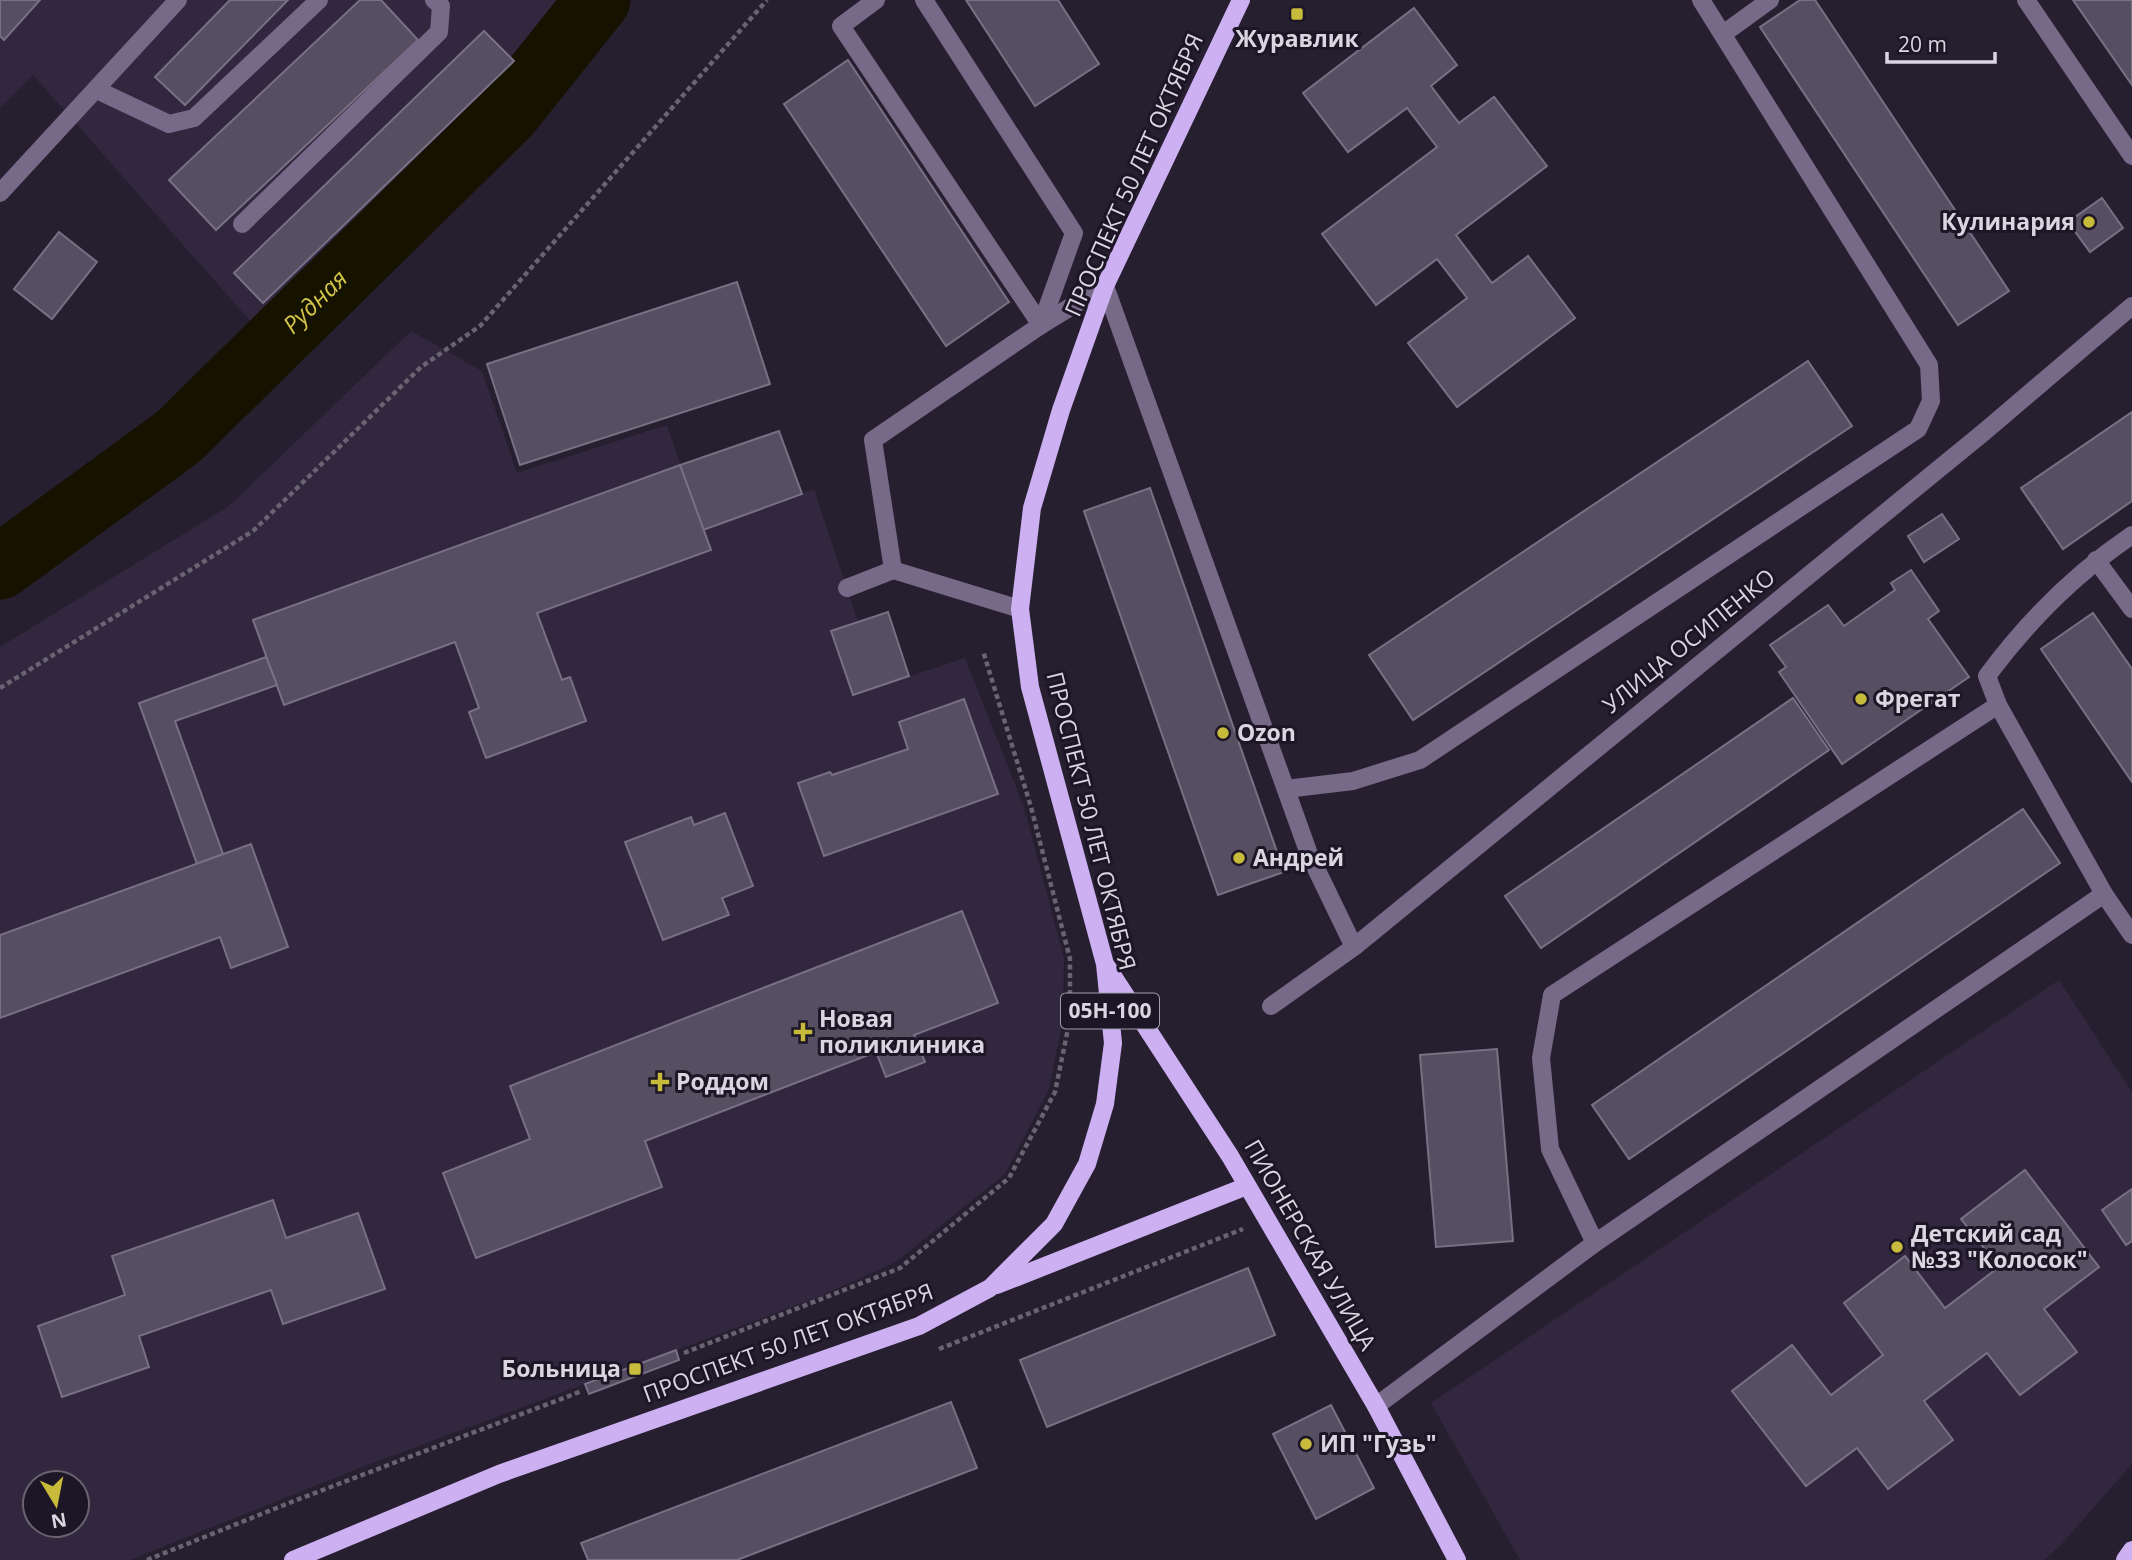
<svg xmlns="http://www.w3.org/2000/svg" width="2132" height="1560" viewBox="0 0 2132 1560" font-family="'Open Sans',sans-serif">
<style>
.built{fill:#31273e;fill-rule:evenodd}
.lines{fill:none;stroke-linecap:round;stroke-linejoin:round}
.river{stroke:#151200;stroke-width:65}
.building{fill:#564e61;stroke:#787084;stroke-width:2}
.path{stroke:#696372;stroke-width:4.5;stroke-dasharray:5 3.5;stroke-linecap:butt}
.minor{stroke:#776a89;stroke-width:18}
.major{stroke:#cdb0f2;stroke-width:18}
.poi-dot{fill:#c8bb3b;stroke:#1d1626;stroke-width:2.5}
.labels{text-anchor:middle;stroke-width:6;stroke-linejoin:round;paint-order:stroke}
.shield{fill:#1d1626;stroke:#a19ca9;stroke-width:2}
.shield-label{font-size:21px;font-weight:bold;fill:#dad6e1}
.poi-label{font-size:23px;font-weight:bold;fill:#dad6e1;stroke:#1d1626;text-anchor:start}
.street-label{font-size:23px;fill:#dad6e1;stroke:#1d1626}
.water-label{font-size:24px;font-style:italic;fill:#d1c448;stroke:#1d1626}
</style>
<rect width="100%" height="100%" fill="#261f30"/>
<g class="built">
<polygon points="0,0 562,0 571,4 481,111 252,323 33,75 0,108"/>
<path d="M411,331L482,371L517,473L667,425L703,530L814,489L858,622L831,632L852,695L965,658L1024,807L1064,958L1063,1020L1049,1089L1005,1174L896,1262L819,1297L357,1469L130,1560H0V647L229,506ZM35,1483H77V1525H35Z"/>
<polygon points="2059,980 2132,1092 2132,1464 2060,1546 2044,1560 1520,1560 1431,1403"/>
</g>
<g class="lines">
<path class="river" id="s1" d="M0,567L178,437L508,113L598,0"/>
</g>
<g class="building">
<polygon points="0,0 40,0 4,40 0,36"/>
<polygon points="230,0 288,0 185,105 155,77"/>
<polygon points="360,0 381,0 418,40 216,230 169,180"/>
<polygon points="966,0 1058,0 1099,64 1035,106"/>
<polygon points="1800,0 1815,0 2009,291 1958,325 1760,27"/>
<polygon points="2073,0 2132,0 2132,85"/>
<polygon points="1414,8 1457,65 1431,86 1459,123 1494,97 1547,166 1456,235 1492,283 1528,256 1575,318 1457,407 1408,343 1467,298 1437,259 1376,305 1322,234 1437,147 1407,108 1348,152 1303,93"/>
<polygon points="484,31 514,61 263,303 234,273"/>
<polygon points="848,60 1009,302 946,346 784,104"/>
<polygon points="2102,198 2123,228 2090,252 2068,222"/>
<polygon points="59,232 97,262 52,319 14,289"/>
<polygon points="737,282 770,384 520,465 487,364"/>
<polygon points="1808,361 1852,426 1413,720 1369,655"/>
<polygon points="2132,412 2132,501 2063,549 2021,488"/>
<polygon points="779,431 802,494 703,530 680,465"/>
<polygon points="680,465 711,550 537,613 562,680 570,677 586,721 486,758 469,712 479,708 455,642 284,705 253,620"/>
<polygon points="1150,488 1284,872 1218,895 1084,511"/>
<polygon points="1942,514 1959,539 1924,562 1908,536"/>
<polygon points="1911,570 1939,611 1928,619 1969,677 1842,764 1779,672 1786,667 1770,645 1828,605 1844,626 1895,590 1891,583"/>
<polygon points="888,612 909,676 853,695 831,631"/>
<polygon points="2093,613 2132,669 2132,782 2041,649"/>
<polygon points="266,657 277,685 175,721 223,854 197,864 139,703"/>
<polygon points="1793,698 1829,750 1541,948 1505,896"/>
<polygon points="964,699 998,794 824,856 798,783 830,772 832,775 908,749 899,722"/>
<polygon points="2023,809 2060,863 1629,1159 1592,1105"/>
<polygon points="725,813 753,886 722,898 729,915 663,940 625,842 691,817 694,825"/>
<polygon points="251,844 288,947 231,968 220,937 0,1018 0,935"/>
<polygon points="962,911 998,1003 914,1035 925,1062 886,1077 876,1052 645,1141 662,1187 476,1258 443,1173 530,1139 510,1086"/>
<polygon points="1497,1049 1513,1241 1436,1247 1420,1055"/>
<polygon points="2025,1170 2099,1267 2044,1309 2077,1352 2020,1395 1987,1353 1924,1401 1953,1440 1888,1489 1857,1448 1806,1486 1732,1391 1792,1345 1831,1395 1883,1355 1844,1303 1905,1256 1945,1308 1999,1267 1961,1219"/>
<polygon points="2132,1189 2132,1241 2126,1245 2102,1210"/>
<polygon points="273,1200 286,1238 358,1213 385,1289 283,1324 271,1290 139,1336 149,1367 62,1397 38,1326 125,1295 112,1256"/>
<polygon points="1248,1268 1275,1335 1047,1427 1020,1360"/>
<polygon points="676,1350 679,1360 589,1394 585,1384"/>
<polygon points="951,1402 977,1468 737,1560 588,1560 581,1543"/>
<polygon points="1331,1405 1374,1488 1316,1519 1273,1434"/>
</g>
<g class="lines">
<g class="path">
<polyline points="0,688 253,531 421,367 480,326 767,0"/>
<polyline points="939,1349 1243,1229"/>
<polyline points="684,1353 900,1268 1009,1178 1055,1092 1070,1019 1070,959 1031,807 983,651"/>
<polyline points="147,1560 294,1501 582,1391"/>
</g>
<g class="minor">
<polyline points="876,0 841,26 1041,325"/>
<polyline points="924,0 1074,233 1041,325"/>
<polyline points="2026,0 2132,156"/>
<polyline points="1723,34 1770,0"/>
<polyline points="97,90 169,124 194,118 319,0"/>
<polyline points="0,193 178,0"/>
<polyline points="242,224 439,32 441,6 434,0"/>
<path d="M2132,535C2076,573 2027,622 1987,676L1998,705L2104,894L2132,935"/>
<polyline points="2096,560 2132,609"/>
<polyline points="847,588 893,570"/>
<polyline points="1020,609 893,570 873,440 1041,325 1105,286 1309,854 1354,947"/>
<polyline points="1286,789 1353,781 1420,760 1918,429 1931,401 1929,365 1701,0"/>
<polyline points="1271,1006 1354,947 1984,432 2132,306"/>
<polyline points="1595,1243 1550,1149 1541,1058 1552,995 1998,705"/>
<polyline points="1376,1406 1595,1243 2104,894"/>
</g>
<g class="major">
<polyline points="1107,967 1230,1156 1376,1406 1457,1560"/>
<polyline points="997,1285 1247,1186"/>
<polyline points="293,1560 499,1474 919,1326 990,1288 1054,1224 1087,1164 1105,1104 1113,1043 1105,964 1030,687 1020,609 1032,508 1061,410 1105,286 1241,0"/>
<polyline points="2125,1560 2132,1550"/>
</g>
</g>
<g class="poi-dot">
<rect x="1290" y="7" width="14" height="14" rx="3.5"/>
<circle cx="2089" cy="222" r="7"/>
<circle cx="1861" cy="699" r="7"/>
<circle cx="1223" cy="733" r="7"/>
<circle cx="1239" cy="858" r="7"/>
<path d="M799.5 1021.5h7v7h7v7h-7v7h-7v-7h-7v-7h7z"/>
<path d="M656.5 1071.5h7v7h7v7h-7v7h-7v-7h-7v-7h7z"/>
<circle cx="1897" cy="1247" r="7"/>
<rect x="628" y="1362" width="14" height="14" rx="3.5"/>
<circle cx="1306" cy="1444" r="7"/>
</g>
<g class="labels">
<rect class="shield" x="1061" y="993.5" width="98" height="35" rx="5"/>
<g class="shield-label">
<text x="1110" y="1018">05Н-100</text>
</g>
<g class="poi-label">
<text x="1297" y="47" text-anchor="middle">Журавлик</text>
<text x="2075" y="230" text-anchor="end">Кулинария</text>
<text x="1875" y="707">Фрегат</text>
<text x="1237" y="741">Ozon</text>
<text x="1253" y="866">Андрей</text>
<text x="819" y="1027">Новая<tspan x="819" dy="26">поликлиника</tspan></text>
<text x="676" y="1090">Роддом</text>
<text x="1911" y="1242">Детский сад<tspan x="1911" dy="26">№33 "Колосок"</tspan></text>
<text x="621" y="1377" text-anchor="end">Больница</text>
<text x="1320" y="1452">ИП "Гузь"</text>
</g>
<g class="street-label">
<text transform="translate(1134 175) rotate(-66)" y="8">ПРОСПЕКТ 50 ЛЕТ ОКТЯБРЯ</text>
<text transform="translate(1689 641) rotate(-39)" y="8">УЛИЦА ОСИПЕНКО</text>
<text transform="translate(1091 821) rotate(76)" y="8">ПРОСПЕКТ 50 ЛЕТ ОКТЯБРЯ</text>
<text transform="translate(1310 1245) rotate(60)" y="8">ПИОНЕРСКАЯ УЛИЦА</text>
<text transform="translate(788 1343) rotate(-20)" y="8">ПРОСПЕКТ 50 ЛЕТ ОКТЯБРЯ</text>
</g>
<g class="water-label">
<text dy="8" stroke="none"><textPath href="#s1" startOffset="413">Рудная</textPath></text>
</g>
</g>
<g transform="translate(56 1504) rotate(170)"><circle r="33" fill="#1d1626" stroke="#696371" stroke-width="2"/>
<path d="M0-5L12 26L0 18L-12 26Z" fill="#c8bb3b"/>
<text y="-10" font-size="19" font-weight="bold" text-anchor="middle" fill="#dad6e1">N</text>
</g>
<path d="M1887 52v10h108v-10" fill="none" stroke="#dad6e1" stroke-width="3.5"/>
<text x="1898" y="52" font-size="21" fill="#dad6e1" stroke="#1d1626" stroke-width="5" paint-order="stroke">20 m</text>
</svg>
